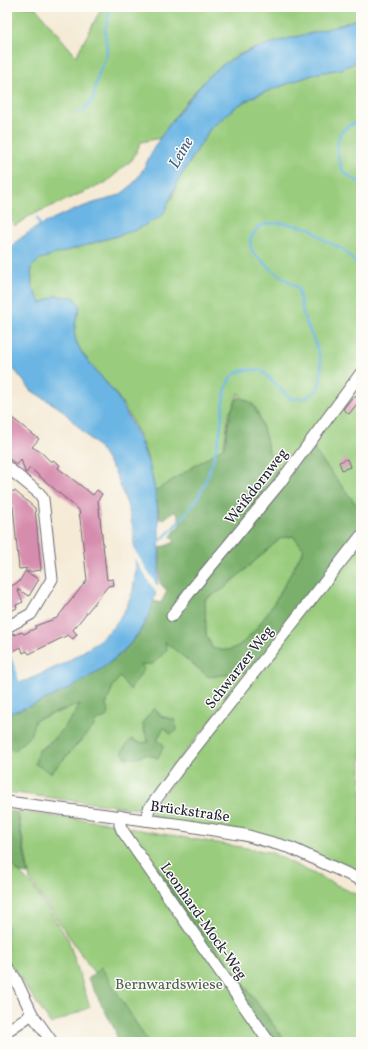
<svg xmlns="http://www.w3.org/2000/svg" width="368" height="1049" viewBox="0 0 368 1049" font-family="Vollkorn,serif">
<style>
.green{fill:#99cc7d;stroke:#5e775c;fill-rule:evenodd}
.forest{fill:#7ab06c;stroke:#4e6954;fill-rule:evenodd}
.water{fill:#6bb5e4;stroke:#466c90}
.pier{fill:#f4ead5}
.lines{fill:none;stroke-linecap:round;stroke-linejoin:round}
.stream{stroke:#6bb5e4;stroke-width:2.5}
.canal{stroke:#6bb5e4;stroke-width:9}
.building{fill:#d68cad}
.minor-casing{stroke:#6c6871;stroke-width:13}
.minor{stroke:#fff;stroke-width:11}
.labels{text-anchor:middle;stroke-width:3;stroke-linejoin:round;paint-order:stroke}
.street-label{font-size:15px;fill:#22223b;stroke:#fdfcf7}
.park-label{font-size:15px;fill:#4c5e52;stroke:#fdfcf7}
.water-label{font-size:16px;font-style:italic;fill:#3f5d7f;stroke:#fdfcf7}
</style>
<rect width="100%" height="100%" fill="#fdfcf7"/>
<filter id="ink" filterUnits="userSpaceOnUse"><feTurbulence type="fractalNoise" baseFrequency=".025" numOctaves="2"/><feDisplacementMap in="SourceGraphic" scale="8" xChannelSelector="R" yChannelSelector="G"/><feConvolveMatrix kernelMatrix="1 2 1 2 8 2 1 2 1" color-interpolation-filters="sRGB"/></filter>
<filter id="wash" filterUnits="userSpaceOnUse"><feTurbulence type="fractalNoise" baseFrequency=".012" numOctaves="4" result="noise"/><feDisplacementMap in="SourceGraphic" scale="16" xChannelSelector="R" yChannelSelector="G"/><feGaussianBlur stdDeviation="0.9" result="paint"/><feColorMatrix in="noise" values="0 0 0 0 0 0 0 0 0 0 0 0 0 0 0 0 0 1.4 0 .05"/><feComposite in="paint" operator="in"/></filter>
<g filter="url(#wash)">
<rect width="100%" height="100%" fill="#f4ead5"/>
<g class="green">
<path d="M7,7H35L76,56L102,7H115L118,10L120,7H361V17C328,32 293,37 259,47C214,59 185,102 160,138L141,142L132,160L105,183L31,215L15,226L7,214Z"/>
<path d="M361,60V511L307,441L278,481C264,458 267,430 255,407C251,400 242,401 239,393L229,414L224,447L182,476L155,491C150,458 137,424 118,397C107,382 78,354 75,337C73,327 77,316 80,307L74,297L55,296L41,303L32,287L31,268L40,259L136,230L172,198L178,181L210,129L237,106L257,95L301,79L318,73L341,69Z"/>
<path d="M293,536L304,549C291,572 255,648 227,651C222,651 216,649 212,648L206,634L205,599L222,590L281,538Z"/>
<polygon points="361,537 361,875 316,854 148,820 151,810"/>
<path d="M164,641L252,671L138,809L7,792V744L13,751L30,736L34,720L81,703C70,722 56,739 38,751L51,773L94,726L95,722L109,713L106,705L113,686L120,676L130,689L141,665ZM154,708L161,716L164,727L157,740L164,745L138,758L131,740L140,743L149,742L143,728Z"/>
<polygon points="18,812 111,823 125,829 278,1042 142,1042 30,880"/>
<polygon points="128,828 270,852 361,897 361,1042 286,1042"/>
<polygon points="7,861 31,884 68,939 90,1007 51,1024 7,959"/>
</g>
<g class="forest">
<path d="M239,397C243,399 249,401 252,404C264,417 270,465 279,484L307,441L361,511V532L252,671L209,677L165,642L167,650L153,664L141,665L144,669L130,690L120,677L113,686L106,705L109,713L106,717L95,722L94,726L51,773L35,764L38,751L48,745L68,723L81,704L35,720L30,736L14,751L7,744V713C51,697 123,669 145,623C148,616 150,608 153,601L161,603L167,591L160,583V548L175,542L171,536L181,523L177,513L173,512L164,519H160L155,491L224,447C229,430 227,411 239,397ZM293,536L304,549C291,572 255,648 227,650C222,651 216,649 212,648L206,634L205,599L222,590L281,538Z"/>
<polygon points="154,708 161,716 175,720 177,731 170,734 164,727 157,740 164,745 158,758 145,754 138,758 126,758 122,751 131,739 140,743 149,742 142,723"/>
<polygon points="7,810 17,812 28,874 20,873 7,861"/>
<polygon points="128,828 286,1042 272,1042"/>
<polygon points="101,967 148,1042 118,1042 115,1030 88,979"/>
</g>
<path class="water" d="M361,17V60L341,69L318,73L301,79L257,95L237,106L210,129L178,181L163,215L136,230L40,259L31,268L32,287L41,303L55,296L74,297L80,307C77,317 73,327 75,337C78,355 108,382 118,398C124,408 129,418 134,428C151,462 159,498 159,536C160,565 159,599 144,624C119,669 54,699 7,714V688L30,679L65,663L95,644L106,634L115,625L126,608L133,591L136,569L133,529L128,507L115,472L100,449L61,409L32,391L7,361V251C29,227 61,214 91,204C102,200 115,199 125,191C141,179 146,162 156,144C168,125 182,108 196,91C202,85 206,78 212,73C254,37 313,39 361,17Z"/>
<polygon class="pier" points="133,548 158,587 157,594 134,558"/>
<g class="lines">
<g class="stream">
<polyline points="78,114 86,108 92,100 99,73 107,54 105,29 109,16 109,7"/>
<path d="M361,120C341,128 335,134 338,155C339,161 341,169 345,173C349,177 356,180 361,183"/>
<polyline points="37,218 41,228"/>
<path d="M158,542C170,533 190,510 198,497C208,481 219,443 221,424C224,409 222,392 230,379C238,368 249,370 261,370L291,399L306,398L318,389C328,356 312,343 303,313C301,305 300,296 298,288L272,270L253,253L250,245L251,237L258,227L267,224L282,223L310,228L324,240L344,250L361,269"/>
</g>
<polyline class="canal" points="7,658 19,695"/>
</g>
<g id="blocks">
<g class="building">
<polygon points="361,395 361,399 349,414 343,409 352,398"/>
<polygon points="7,414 39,439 32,447 41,452 51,462 53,460 57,463 60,465 58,468 93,495 97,490 102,494 98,500 107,580 113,579 114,585 108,586 73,630 77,634 73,639 68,635 29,654 27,651 23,653 21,647 12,652 7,641 7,636 14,633 15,635 22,632 24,634 36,628 35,626 57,618 87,580 79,510 30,468 26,473 25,472 21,459 17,465 7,457"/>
<polygon points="347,459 350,467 342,470 339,462"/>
<polygon points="15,491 35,508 41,570 26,572 39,579 29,596 17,589 23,602 16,605 17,608 7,613 7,588 19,582 27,568 19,569 13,506 7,507 7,492"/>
</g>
</g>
</g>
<g filter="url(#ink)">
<use href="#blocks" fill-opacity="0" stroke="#6c6871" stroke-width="1"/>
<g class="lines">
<g class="minor-casing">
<g id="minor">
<polyline points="7,467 39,493 43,499 52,579 31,614 7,627"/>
<polyline points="172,616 192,589 279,484 361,373"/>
<polyline points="7,802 183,825 245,835 291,848 361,880"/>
<polyline points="120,816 120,825 122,830 269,1042"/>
<polyline points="146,820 149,809 179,768 361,536"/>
<polyline points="7,967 15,978 32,1014 7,1031"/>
<polyline points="32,1014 52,1042"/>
</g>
</g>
<use href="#minor" class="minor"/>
</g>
</g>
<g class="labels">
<g class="street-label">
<text transform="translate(256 486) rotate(-52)" y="5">Weißdornweg</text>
<text transform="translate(239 667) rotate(-52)" y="5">Schwarzer Weg</text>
<text transform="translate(190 811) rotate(8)" y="5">Brückstraße</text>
<text transform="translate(204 921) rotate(55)" y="5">Leonhard-Mock-Weg</text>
</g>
<g class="park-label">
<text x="169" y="989">Bernwardswiese</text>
</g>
<g class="water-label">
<text transform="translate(180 152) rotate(-60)" y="6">Leine</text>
</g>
</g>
<rect width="368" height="1049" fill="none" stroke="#fdfcf7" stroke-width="24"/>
</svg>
